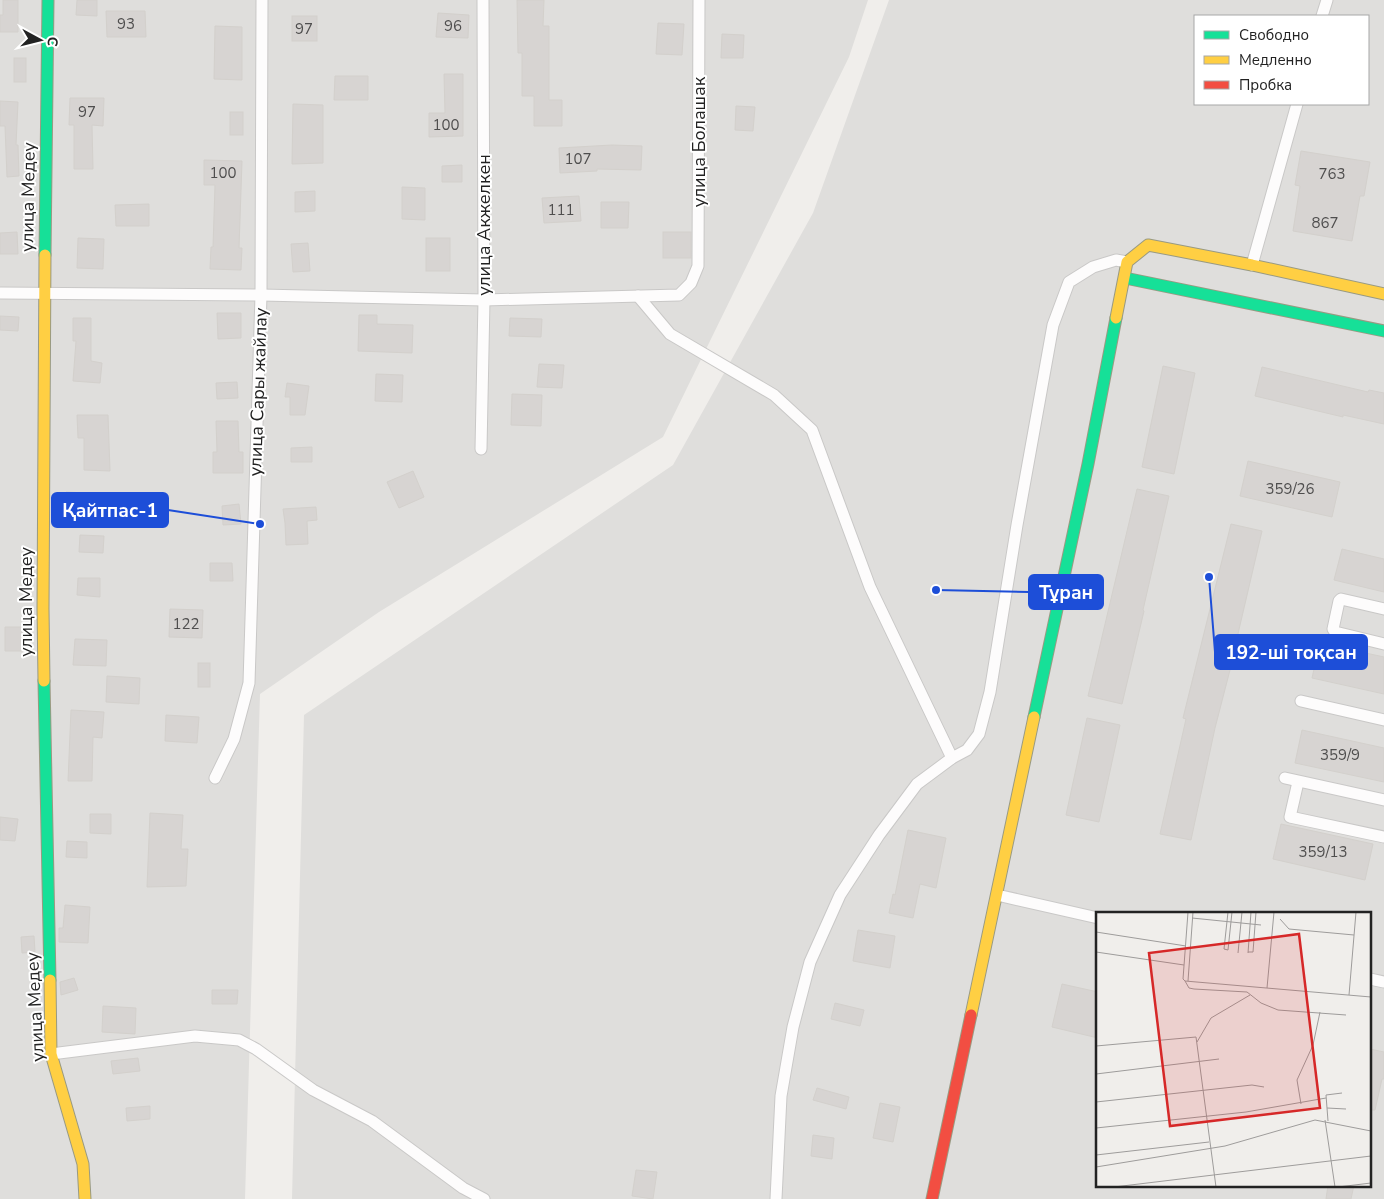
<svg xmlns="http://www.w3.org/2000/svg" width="1384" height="1199" viewBox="0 0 1384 1199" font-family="'Nunito Sans',sans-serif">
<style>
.residential{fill:#dfdedc;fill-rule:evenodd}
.building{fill:#d7d4d2;stroke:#d3d0cc}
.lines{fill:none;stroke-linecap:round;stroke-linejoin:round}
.street-casing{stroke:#c9c8c7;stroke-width:13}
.fast-casing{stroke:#999a82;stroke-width:13}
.slow-casing{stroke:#999a82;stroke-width:13}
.jam-casing{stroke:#999a82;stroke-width:13}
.street{stroke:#fdfcfc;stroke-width:11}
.fast{stroke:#16e098;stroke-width:11}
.slow{stroke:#ffcf43;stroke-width:11}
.jam{stroke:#f24e42;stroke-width:11}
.labels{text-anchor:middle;stroke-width:4;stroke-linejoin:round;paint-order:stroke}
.number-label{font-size:15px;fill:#4f4e4e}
.street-label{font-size:18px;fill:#222;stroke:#fff}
.inset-road{fill:none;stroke:#9e9c9b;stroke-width:1}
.view{fill:#d62828;fill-opacity:0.15;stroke:#d62828;stroke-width:2.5}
.inset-edge{fill:none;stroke:#222;stroke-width:2.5}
.leader{fill:none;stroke:#1d4ed8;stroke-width:2}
.callout-dot{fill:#1d4ed8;stroke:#fff;stroke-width:2}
.callout{fill:#1d4ed8;stroke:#1d4ed8;stroke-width:2}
.callout-label{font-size:19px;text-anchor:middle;font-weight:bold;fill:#fff}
</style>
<rect width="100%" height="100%" fill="#f0eeeb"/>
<g class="residential">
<polygon points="0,0 868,0 849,57 663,437 379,612 260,694 245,1199 0,1199"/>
<path d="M889,0H1384V1199H292L304,715L673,465L813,213ZM1195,16H1368V104H1195ZM1098,913H1370V1185H1098Z"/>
</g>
<g class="building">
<polygon points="3,0 18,0 18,32 0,32 0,15 3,15"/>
<polygon points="77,0 97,0 97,16 76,15"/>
<polygon points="517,0 544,0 543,26 549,26 549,100 562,100 562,126 534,126 534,96 522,96 522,53 518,53"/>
<polygon points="106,11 145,11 146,37 107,37"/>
<polygon points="438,13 469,15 468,38 436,37"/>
<rect x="292" y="16" width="25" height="25"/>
<polygon points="658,23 684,24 682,55 656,54"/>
<polygon points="215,26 242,27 242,80 214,79"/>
<polygon points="722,34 744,35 743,58 721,58"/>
<rect x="14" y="58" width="12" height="24"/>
<polygon points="444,74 463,74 463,136 429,137 429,113 445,113"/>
<polygon points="335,76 368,76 368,100 334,100"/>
<polygon points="70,98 104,98 103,126 92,125 93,169 74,169 74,125 69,125"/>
<polygon points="0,101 18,102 16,145 18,145 19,176 7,177 5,126 0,126"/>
<polygon points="293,104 323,105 323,163 292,164"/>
<polygon points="736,106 755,107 753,131 735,130"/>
<rect x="230" y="112" width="13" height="23"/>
<polygon points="612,145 642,146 641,170 597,169 597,171 560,173 559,148"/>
<polygon points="1301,151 1370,162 1364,196 1360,196 1352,241 1293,231 1300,186 1295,185"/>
<polygon points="204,160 242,161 239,248 242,248 241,270 210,269 211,247 213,247 215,185 204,185"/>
<polygon points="462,165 462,182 442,182 442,166"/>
<polygon points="402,187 425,188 425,220 402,219"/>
<polygon points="315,191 315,211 295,212 295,192"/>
<polygon points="579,196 581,221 544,223 542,198"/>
<polygon points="601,202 629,202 628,228 601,228"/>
<polygon points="149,204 149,226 116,226 115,205"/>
<polygon points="17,232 18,254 0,254 0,233"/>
<rect x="663" y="232" width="28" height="26"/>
<polygon points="78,238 104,239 103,269 77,268"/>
<rect x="426" y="238" width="24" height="33"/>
<polygon points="308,243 310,271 293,272 291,244"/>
<polygon points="217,313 241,313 241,338 218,339"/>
<polygon points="359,315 377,315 377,324 413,325 412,353 358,351"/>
<polygon points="0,316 19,317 18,331 0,330"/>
<polygon points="73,318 91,318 91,361 102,363 100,383 73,381 76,341 73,341"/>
<polygon points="510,318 542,319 541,337 509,336"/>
<polygon points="539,364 564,365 562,388 537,387"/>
<polygon points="1163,366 1195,373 1174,474 1142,467"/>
<polygon points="1262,367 1368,392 1369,390 1384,393 1384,424 1343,415 1343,417 1255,396"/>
<polygon points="376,374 403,375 402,402 375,401"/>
<polygon points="237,382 238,398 217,399 216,383"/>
<polygon points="287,383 309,386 305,415 290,415 290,397 285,397"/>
<polygon points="512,394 542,395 541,426 511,425"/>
<polygon points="77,415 108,415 110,471 84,470 84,438 78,438"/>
<polygon points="216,421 238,421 239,452 243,452 243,473 213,473 213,452 217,452"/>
<polygon points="312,447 312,462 291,462 291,448"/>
<polygon points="1248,461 1340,482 1332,517 1240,496"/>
<polygon points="413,471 424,497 399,508 387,482"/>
<polygon points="1137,489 1169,496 1143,610 1144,611 1122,704 1088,696"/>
<polygon points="66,492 87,493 86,514 65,514"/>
<polygon points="239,504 241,524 223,525 222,506"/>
<polygon points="316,507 317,520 307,521 308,544 286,545 285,523 283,509"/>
<polygon points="1231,524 1262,531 1237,638 1238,639 1215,728 1191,840 1160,834 1186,719 1183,718"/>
<polygon points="80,535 104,536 103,553 79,552"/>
<polygon points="1342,549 1384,559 1384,592 1334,580"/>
<polygon points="210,563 232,563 233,581 210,581"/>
<polygon points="78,578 100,578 100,597 77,595"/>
<polygon points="170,609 203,610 202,638 169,637"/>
<polygon points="5,627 30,627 29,651 5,651"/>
<polygon points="75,639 107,640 106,666 73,665"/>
<polygon points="1320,643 1384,657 1384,694 1312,678"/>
<rect x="198" y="663" width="12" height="24"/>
<polygon points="107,676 140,678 139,704 106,702"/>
<polygon points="71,710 104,712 102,738 93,737 92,781 68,781"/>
<polygon points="166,715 199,717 197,743 165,741"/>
<polygon points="1087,718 1120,725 1099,822 1066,815"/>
<polygon points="1302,730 1384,748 1384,782 1295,763"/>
<polygon points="150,813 183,815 181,849 188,849 186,886 147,887"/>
<polygon points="90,814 111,814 111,834 90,833"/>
<polygon points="0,817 18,819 15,841 0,840"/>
<polygon points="1281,824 1373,844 1365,880 1273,859"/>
<polygon points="908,830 946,838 936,888 920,884 913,918 889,913 893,894 895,895"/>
<polygon points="67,841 87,842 87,858 66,857"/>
<polygon points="65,905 90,907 88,943 59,942 59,928 63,928"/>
<polygon points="858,930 895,936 890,968 853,961"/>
<polygon points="34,936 35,952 22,953 21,937"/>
<polygon points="74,978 78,990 61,995 60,982"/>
<polygon points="1062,984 1098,992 1098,1038 1052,1027"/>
<polygon points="212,990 238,990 237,1004 212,1004"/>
<polygon points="835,1003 864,1010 860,1026 831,1019"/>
<polygon points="103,1006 136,1008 135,1034 102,1032"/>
<polygon points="1370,1049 1384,1052 1384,1079 1382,1079 1375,1110 1370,1110"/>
<polygon points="138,1058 140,1071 113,1074 111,1061"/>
<polygon points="817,1088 849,1097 846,1109 813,1100"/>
<polygon points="880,1103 900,1107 893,1142 873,1138"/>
<polygon points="150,1106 150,1119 127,1121 126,1108"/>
<polygon points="813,1135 834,1138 832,1159 811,1156"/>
<polygon points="636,1170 657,1172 653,1199 632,1196"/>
<polygon points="1328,1185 1354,1185 1351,1199 1326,1199"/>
</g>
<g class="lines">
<g class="street-casing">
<g id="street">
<polyline points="1322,16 1327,0"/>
<polyline points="1252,265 1297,104"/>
<polyline points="0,293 261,295 484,300 679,295 691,283 698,266 699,0"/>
<polyline points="638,296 670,334 774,395 812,430 870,587 952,758"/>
<polyline points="481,449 484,300 483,0"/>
<polyline points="1384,609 1341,599 1339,601 1333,629 1335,632 1384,644"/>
<polyline points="1301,701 1384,720"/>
<polyline points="215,778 234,739 249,683 261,295 262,0"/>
<polyline points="1285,778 1384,800"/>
<polyline points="1298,782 1290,817 1384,837"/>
<polyline points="997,895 1098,918"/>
<polyline points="1370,979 1384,982"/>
<polyline points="51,1054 195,1036 239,1040 256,1049 313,1090 372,1121 463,1188 484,1199"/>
<polyline points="776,1199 781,1096 793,1027 810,962 840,895 879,835 917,784 952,758 967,750 979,734 990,692 1017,525 1053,325 1069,282 1093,267 1116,260 1127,262"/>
</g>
</g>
<g class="fast-casing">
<g id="fast">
<polyline points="45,255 48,0"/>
<polyline points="1125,278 1384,331"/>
<polyline points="44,681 50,980"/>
<polyline points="1034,717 1088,464 1116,318"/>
</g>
</g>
<g class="slow-casing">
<g id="slow">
<polyline points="1116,318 1127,262 1148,245 1252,265 1384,294"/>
<polyline points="44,681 43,609 45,255"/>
<polyline points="50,980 51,1054 83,1164 85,1199"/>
<polyline points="971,1015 1034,717"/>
</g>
</g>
<g class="jam-casing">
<polyline id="jam" points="932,1199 971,1015"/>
</g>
<use href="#street" class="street"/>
<use href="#fast" class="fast"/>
<use href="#slow" class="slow"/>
<use href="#jam" class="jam"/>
</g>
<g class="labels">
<g class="number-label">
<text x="126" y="29">93</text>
<text x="453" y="31">96</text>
<text x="304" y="34">97</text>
<text x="87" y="117">97</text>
<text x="446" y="130">100</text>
<text x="578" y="164">107</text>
<text x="223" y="178">100</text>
<text x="1332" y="179">763</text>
<text x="561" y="215">111</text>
<text x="1325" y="228">867</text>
<text x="1290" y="494">359/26</text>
<text x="186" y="629">122</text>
<text x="1340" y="760">359/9</text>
<text x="1323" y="857">359/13</text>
</g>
<g class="street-label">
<text transform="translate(699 142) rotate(-90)" y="6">улица Болашак</text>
<text transform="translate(28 197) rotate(-89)" y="6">улица Медеу</text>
<text transform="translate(484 225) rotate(-90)" y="6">улица Акжелкен</text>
<text transform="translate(258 392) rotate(-88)" y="6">улица Сары жайлау</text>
<text transform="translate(26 602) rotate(-90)" y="6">улица Медеу</text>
<text transform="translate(35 1007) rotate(-93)" y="6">улица Медеу</text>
</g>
</g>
<g transform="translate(1096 912)">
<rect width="275" height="275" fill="#f0eeeb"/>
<path class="inset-road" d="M92,0L87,67L89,69L275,85M132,0L128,37L132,38L136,0M96,6L165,13M184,7L193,17L258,23M0,20L90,34M0,40L88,53M152,40H157L160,0M142,41L146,0M152,41L155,0M89,69L93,76L98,77L151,80L165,91L182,98L250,103M92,69L97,0M171,76L178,0M253,83L260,0M101,130L115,106L154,83M0,134L100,125L120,275M0,162L123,147M0,190L156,173L168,175M205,192L201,168L217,133L224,100M231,196L250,197M229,208L239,275M232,209L230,183L246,181M0,216L150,200L230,186M0,243L113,230M0,255L129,234L219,208L275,219M18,275L275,244M242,275L275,271"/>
<path class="view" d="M203,22L224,196L74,214L53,41Z"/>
<rect width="275" height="275" class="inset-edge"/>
</g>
<path class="leader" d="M260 524L168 510M936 590L1029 592M1209 577L1215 652"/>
<g class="callout-dot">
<circle cx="260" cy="524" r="5"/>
<circle cx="936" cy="590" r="5"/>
<circle cx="1209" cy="577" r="5"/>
</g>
<g class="callout">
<rect x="52" y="493" width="116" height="34" rx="5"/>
<rect x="1029" y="575" width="74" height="34" rx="5"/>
<rect x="1215" y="635" width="152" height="34" rx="5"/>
</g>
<g class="callout-label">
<text x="110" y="517">Қайтпас-1</text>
<text x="1066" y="599">Тұран</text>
<text x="1291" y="659">192-ші тоқсан</text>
</g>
<rect x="1194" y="15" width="175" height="90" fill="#ffffff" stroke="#a7a7a7"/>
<rect x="1204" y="31" width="25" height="8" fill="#16e098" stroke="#a7a7a7"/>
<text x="1239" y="40" font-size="15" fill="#222222">Свободно</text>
<rect x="1204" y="56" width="25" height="8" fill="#ffcf43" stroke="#a7a7a7"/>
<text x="1239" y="65" font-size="15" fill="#222222">Медленно</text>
<rect x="1204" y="81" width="25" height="8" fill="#f24e42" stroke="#a7a7a7"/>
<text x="1239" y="90" font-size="15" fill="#222222">Пробка</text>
<g transform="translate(40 40) rotate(97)" stroke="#ffffff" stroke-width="4" paint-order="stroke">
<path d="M0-4L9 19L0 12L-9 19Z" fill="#222222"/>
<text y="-8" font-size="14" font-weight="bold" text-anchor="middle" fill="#222222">С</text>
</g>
</svg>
